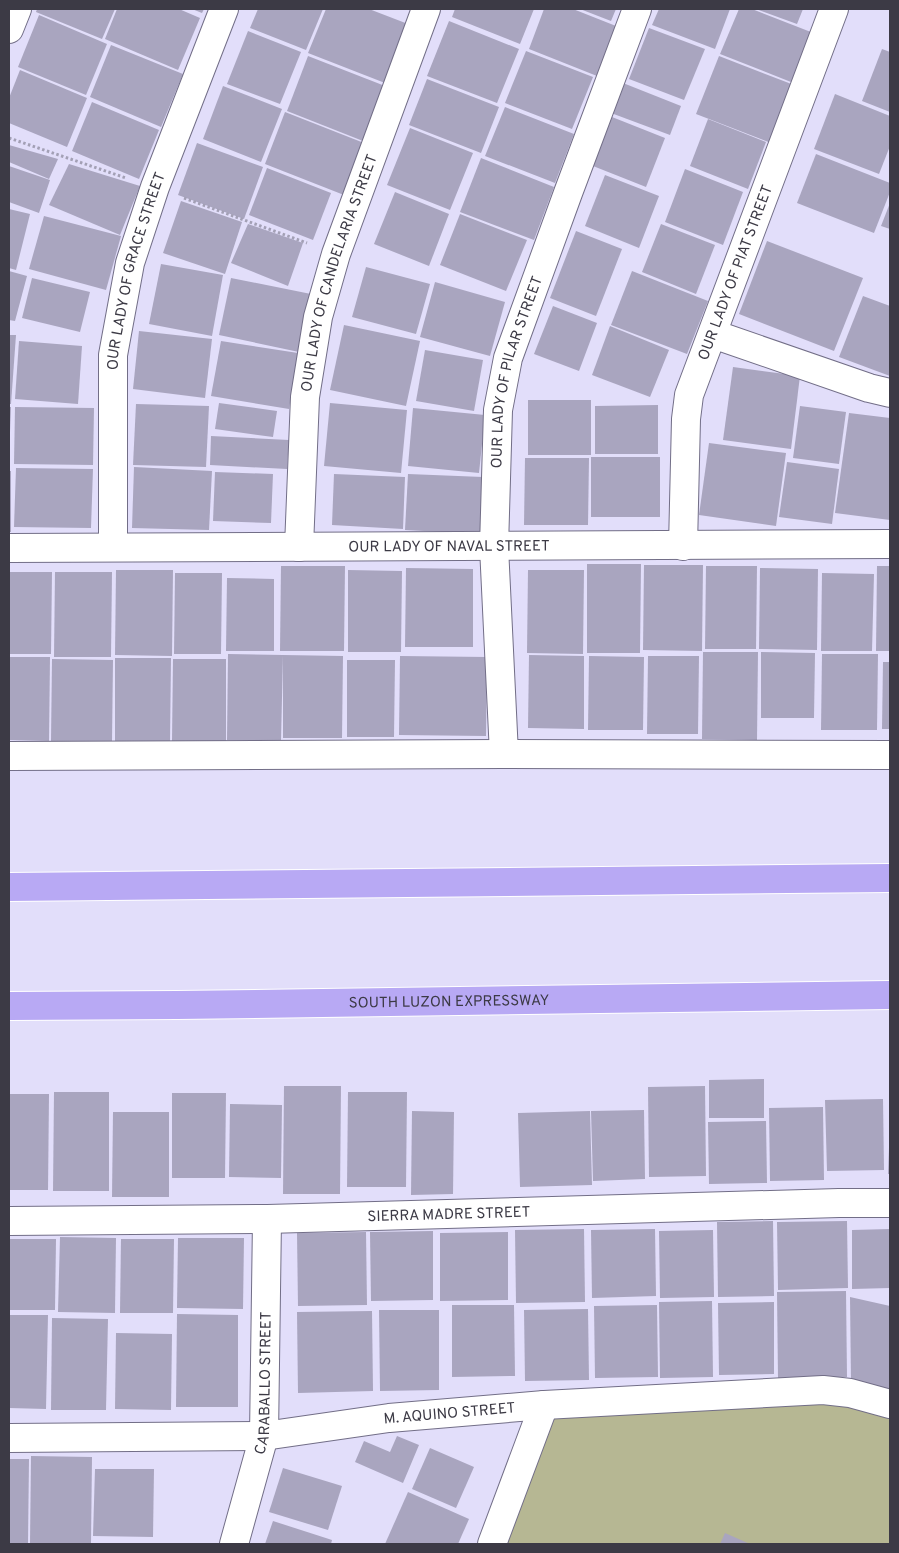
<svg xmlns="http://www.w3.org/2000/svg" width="899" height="1553" viewBox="0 0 899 1553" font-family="Overpass,sans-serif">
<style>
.green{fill:#b6b793}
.building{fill:#a9a5bf}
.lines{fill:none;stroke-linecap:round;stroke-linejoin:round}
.minor-casing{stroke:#726e87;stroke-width:30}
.highway-casing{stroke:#fff;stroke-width:30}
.path{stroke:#a3a0b5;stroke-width:3;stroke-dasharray:2.5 2.5;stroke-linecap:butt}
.minor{stroke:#fff;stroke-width:28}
.highway{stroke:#b8a9f4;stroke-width:28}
.labels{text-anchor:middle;stroke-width:4;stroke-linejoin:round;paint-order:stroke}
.street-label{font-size:15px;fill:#3c3a45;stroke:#efedfe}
</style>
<rect width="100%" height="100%" fill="#e2defa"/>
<polygon class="green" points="779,1396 890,1407 890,1544 494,1544 546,1407"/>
<g class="building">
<polygon points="37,9 115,9 102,39 36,12"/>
<polygon points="117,9 179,9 200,18 178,70 105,39"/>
<polygon points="192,9 204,9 202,13"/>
<polygon points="258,9 323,9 306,50 250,28"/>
<polygon points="326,9 369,9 408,24 385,83 308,53"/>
<polygon points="455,9 534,9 520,44 452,17"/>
<polygon points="544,9 573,9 616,26 597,76 529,49"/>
<polygon points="580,9 616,9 611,21"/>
<polygon points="659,9 730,9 715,49 652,25"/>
<polygon points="739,9 752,9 816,34 796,84 720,54"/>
<polygon points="756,9 803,9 797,24"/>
<polygon points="39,15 107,44 86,95 18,67"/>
<polygon points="449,21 519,49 497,103 427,76"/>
<polygon points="649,28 705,49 684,100 629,79"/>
<polygon points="248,31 301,52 280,104 227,84"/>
<polygon points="111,45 183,74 161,127 90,97"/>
<polygon points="882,49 890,52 890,112 862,101"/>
<polygon points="526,51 593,77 572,129 505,103"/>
<polygon points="308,56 385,86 363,141 287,111"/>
<polygon points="719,56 794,85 771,143 696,114"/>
<polygon points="20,70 87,98 67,147 9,123 9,98"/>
<polygon points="427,79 499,107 481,153 409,125"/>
<polygon points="623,83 681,106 670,135 611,113"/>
<polygon points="223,86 282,109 261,162 203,139"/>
<polygon points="835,94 890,116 890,146 879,174 814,149"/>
<polygon points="92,102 159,130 139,179 72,151"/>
<polygon points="505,107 574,134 555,183 485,156"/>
<polygon points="285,112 364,143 344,195 265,164"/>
<polygon points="612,117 665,138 646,187 593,166"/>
<polygon points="708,119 766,142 748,189 690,166"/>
<polygon points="410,128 473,153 450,210 387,185"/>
<polygon points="197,143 263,167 244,219 178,195"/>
<polygon points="9,145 58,159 49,179 9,162"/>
<polygon points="816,154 890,183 890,192 874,233 797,203"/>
<polygon points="481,158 554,187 534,240 460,212"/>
<polygon points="69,164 140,186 120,235 49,205"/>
<polygon points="9,166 50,180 39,213 9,202"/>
<polygon points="267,168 331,193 313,240 249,215"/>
<polygon points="685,169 743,192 723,245 665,222"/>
<polygon points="605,175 659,196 639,248 585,226"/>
<polygon points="395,192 449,214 429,266 374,244"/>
<polygon points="181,201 242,222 225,274 163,253"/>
<polygon points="890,203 890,229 881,226"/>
<polygon points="9,209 30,214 16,270 9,268"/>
<polygon points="460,214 527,240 506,291 440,265"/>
<polygon points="44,216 121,236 106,290 29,269"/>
<polygon points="248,224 303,243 288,286 231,263"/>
<polygon points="661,224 715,245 696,294 642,272"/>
<polygon points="576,231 622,249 596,316 550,298"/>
<polygon points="767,241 863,278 834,351 739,314"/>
<polygon points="161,264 223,275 212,336 149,324"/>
<polygon points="366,267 430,284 416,334 352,317"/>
<polygon points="9,271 27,276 15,321 9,320"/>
<polygon points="632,271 708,301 687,354 611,325"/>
<polygon points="32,278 90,292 80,332 22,318"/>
<polygon points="231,278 311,294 299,352 219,335"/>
<polygon points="435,282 505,302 490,356 420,337"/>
<polygon points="863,296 890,306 890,376 839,357"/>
<polygon points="553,306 597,323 579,371 534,354"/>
<polygon points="344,325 420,341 406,406 330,390"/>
<polygon points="610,326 669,350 650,397 592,375"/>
<polygon points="139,331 212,339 205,398 133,389"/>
<polygon points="9,335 16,335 11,404 9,404"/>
<polygon points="19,341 82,346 78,404 15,399"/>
<polygon points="221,341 298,353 289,409 211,396"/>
<polygon points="425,350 483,360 474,411 416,401"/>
<polygon points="733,367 800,376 791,449 723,440"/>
<rect x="528" y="400" width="63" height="55"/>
<polygon points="219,403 277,411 273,437 215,429"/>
<polygon points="330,403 407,410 401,473 324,466"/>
<polygon points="136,404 209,406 206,467 133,465"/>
<polygon points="658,405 658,454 595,454 595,406"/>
<polygon points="800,406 846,412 839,464 793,458"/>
<polygon points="9,407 11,407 10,432 9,432"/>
<polygon points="15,407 94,408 93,465 14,464"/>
<polygon points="413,408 485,415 479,473 408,466"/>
<polygon points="849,413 890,418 890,520 835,513"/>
<polygon points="211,436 289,440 287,469 210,465"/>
<polygon points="709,443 786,453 776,526 699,515"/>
<rect x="591" y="457" width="69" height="60"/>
<polygon points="525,458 589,458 588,525 524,525"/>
<polygon points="787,462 839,469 832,524 779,517"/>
<polygon points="134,467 212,471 209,530 132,528"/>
<polygon points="16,468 93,469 91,528 14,527"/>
<rect x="9" y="471" width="2" height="61"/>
<polygon points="215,472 273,474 271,523 213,521"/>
<polygon points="334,474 405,477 403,529 332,525"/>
<polygon points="408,474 483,477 480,534 405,530"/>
<polygon points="587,564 641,564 640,653 587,653"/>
<polygon points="644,565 703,565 702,651 643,650"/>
<polygon points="281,566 345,566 344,651 280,651"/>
<polygon points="706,566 757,566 756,649 705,649"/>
<polygon points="877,566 890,566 890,651 876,651"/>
<polygon points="406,568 473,569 473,647 405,647"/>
<polygon points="760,568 818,569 817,650 759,649"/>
<polygon points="116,570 173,570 172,656 115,655"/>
<polygon points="348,570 402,571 401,652 348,652"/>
<polygon points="528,570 584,570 583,654 527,653"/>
<polygon points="9,572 52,572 51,654 9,654"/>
<polygon points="55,572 112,572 111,657 54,657"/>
<polygon points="175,573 222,573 221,654 174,654"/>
<polygon points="822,573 874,574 872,651 821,651"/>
<polygon points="227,578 274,579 274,651 226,651"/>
<polygon points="703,652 758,652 757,740 702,739"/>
<polygon points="761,652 815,653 814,718 761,718"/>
<polygon points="228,654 283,655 281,740 227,740"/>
<polygon points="822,654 878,654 877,730 821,730"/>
<polygon points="283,655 343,656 342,738 283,738"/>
<polygon points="529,655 584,656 584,729 528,728"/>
<polygon points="400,656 487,657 486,736 399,735"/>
<polygon points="589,656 644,657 643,730 588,730"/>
<polygon points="648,656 699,656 698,734 647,734"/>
<polygon points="9,657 50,657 49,741 9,740"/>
<polygon points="115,658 171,658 170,742 115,742"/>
<polygon points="52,659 113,660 112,741 51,741"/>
<polygon points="173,659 226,659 226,741 172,741"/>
<polygon points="347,660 395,660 394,737 347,737"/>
<polygon points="883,662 890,662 890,729 882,729"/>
<polygon points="764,1079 764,1118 709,1118 709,1080"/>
<polygon points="284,1086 341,1086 340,1194 283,1194"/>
<polygon points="705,1086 706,1176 649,1177 648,1087"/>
<polygon points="54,1092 109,1092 109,1191 53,1191"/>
<polygon points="348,1092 407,1092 406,1187 347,1187"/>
<polygon points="172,1093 226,1093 225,1178 172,1178"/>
<polygon points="9,1094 49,1094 48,1190 9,1190"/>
<polygon points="883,1099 884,1170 827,1171 825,1100"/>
<polygon points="230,1104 282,1105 281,1178 229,1177"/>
<polygon points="823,1107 824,1180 770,1181 769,1108"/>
<polygon points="644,1110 645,1179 593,1181 591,1111"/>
<polygon points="412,1111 454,1112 453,1194 411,1195"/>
<polygon points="590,1111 592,1185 520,1187 518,1113"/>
<polygon points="113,1112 169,1112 169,1197 112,1197"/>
<polygon points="766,1121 767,1183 709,1184 708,1122"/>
<polygon points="889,1148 890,1148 890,1174 888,1174"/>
<polygon points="773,1221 774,1296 718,1297 717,1222"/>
<polygon points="847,1221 848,1288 778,1290 777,1222"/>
<polygon points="584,1229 585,1302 516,1303 515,1230"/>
<polygon points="655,1229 656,1296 592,1298 591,1230"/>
<polygon points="890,1229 890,1288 852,1289 852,1230"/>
<polygon points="713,1230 714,1297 660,1298 659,1231"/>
<polygon points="433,1231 433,1300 371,1301 370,1232"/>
<polygon points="366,1232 367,1305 298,1306 297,1233"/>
<polygon points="508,1232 508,1300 440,1301 440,1233"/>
<polygon points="60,1237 116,1238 115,1313 58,1312"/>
<polygon points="178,1238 244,1238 243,1309 177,1308"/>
<polygon points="9,1239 56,1239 55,1310 9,1310"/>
<polygon points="121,1239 174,1239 173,1313 120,1313"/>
<polygon points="846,1291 847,1377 778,1378 777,1292"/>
<polygon points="850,1297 890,1306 890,1393 851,1382"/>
<polygon points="712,1301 713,1377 660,1378 659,1302"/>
<polygon points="774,1302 774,1374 719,1375 718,1303"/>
<polygon points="452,1305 514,1305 515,1376 452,1377"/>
<polygon points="657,1305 658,1377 595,1378 594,1306"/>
<polygon points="588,1309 589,1380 525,1381 524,1310"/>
<polygon points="379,1310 439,1310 439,1390 380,1391"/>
<polygon points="372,1311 373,1391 298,1393 297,1312"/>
<polygon points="177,1314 238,1315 238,1407 176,1407"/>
<polygon points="9,1315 48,1315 46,1409 9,1408"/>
<polygon points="52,1318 108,1319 106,1410 51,1410"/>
<polygon points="116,1333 172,1334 171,1410 115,1409"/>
<polygon points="397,1436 419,1445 403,1483 355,1462 364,1441 390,1452"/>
<polygon points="430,1448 474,1467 456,1508 412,1489"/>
<polygon points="31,1456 92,1457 91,1544 30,1544"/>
<polygon points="9,1459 29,1459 28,1544 9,1544"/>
<polygon points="283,1468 342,1486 328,1530 269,1512"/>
<polygon points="95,1469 154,1469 153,1537 93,1536"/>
<polygon points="408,1492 469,1519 458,1544 385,1544"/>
<polygon points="273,1521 332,1540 331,1544 265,1544"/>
<polygon points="725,1533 750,1544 720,1544"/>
</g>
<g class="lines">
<g class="minor-casing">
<g id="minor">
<polyline points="9,29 17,9"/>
<polyline points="713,334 869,388 890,393"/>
<path id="s1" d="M113,546V355L130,263L155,187L224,9"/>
<path id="s2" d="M683,546L686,419L689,395L834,9"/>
<path id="s3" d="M299,547L305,397L318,317L336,254L426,9"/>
<path id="s4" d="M9,548L890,544"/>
<path id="s5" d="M504,754L494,547L498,410L508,358L568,193L637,9"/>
<polyline points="9,756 504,754 890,755"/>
<path id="s6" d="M9,1221L267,1219L839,1203H890"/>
<path id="s7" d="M9,1438L264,1436L389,1418L544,1405L823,1390L850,1393L890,1404"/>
<path id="s8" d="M234,1544L264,1436L267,1219"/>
<polyline points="492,1544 544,1405"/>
</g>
</g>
<g class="highway-casing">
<g id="highway">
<polyline points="9,887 890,878"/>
<path id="s9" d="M9,1006L177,1005L890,995"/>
</g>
</g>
<g class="path">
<polyline points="9,138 126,178"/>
<polyline points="184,198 307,243"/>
</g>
<use href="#minor" class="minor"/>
<use href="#highway" class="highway"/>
</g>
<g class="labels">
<g class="street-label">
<text dy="5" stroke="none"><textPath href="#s1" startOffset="278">OUR LADY OF GRACE STREET</textPath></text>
<text dy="5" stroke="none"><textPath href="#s3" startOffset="279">OUR LADY OF CANDELARIA STREET</textPath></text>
<text dy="5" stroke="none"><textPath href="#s2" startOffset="282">OUR LADY OF PIAT STREET</textPath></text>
<text dy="5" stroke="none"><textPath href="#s5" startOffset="385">OUR LADY OF PILAR STREET</textPath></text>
<text dy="5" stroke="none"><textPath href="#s4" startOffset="440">OUR LADY OF NAVAL STREET</textPath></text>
<text dy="5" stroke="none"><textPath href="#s9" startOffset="440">SOUTH LUZON EXPRESSWAY</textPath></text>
<text dy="5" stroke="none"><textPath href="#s6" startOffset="440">SIERRA MADRE STREET</textPath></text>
<text dy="5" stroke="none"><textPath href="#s8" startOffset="165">CARABALLO STREET</textPath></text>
<text dy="5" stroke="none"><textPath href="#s7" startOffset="442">M. AQUINO STREET</textPath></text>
</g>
</g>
<rect width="899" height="1553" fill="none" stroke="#3c3a45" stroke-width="20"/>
</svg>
